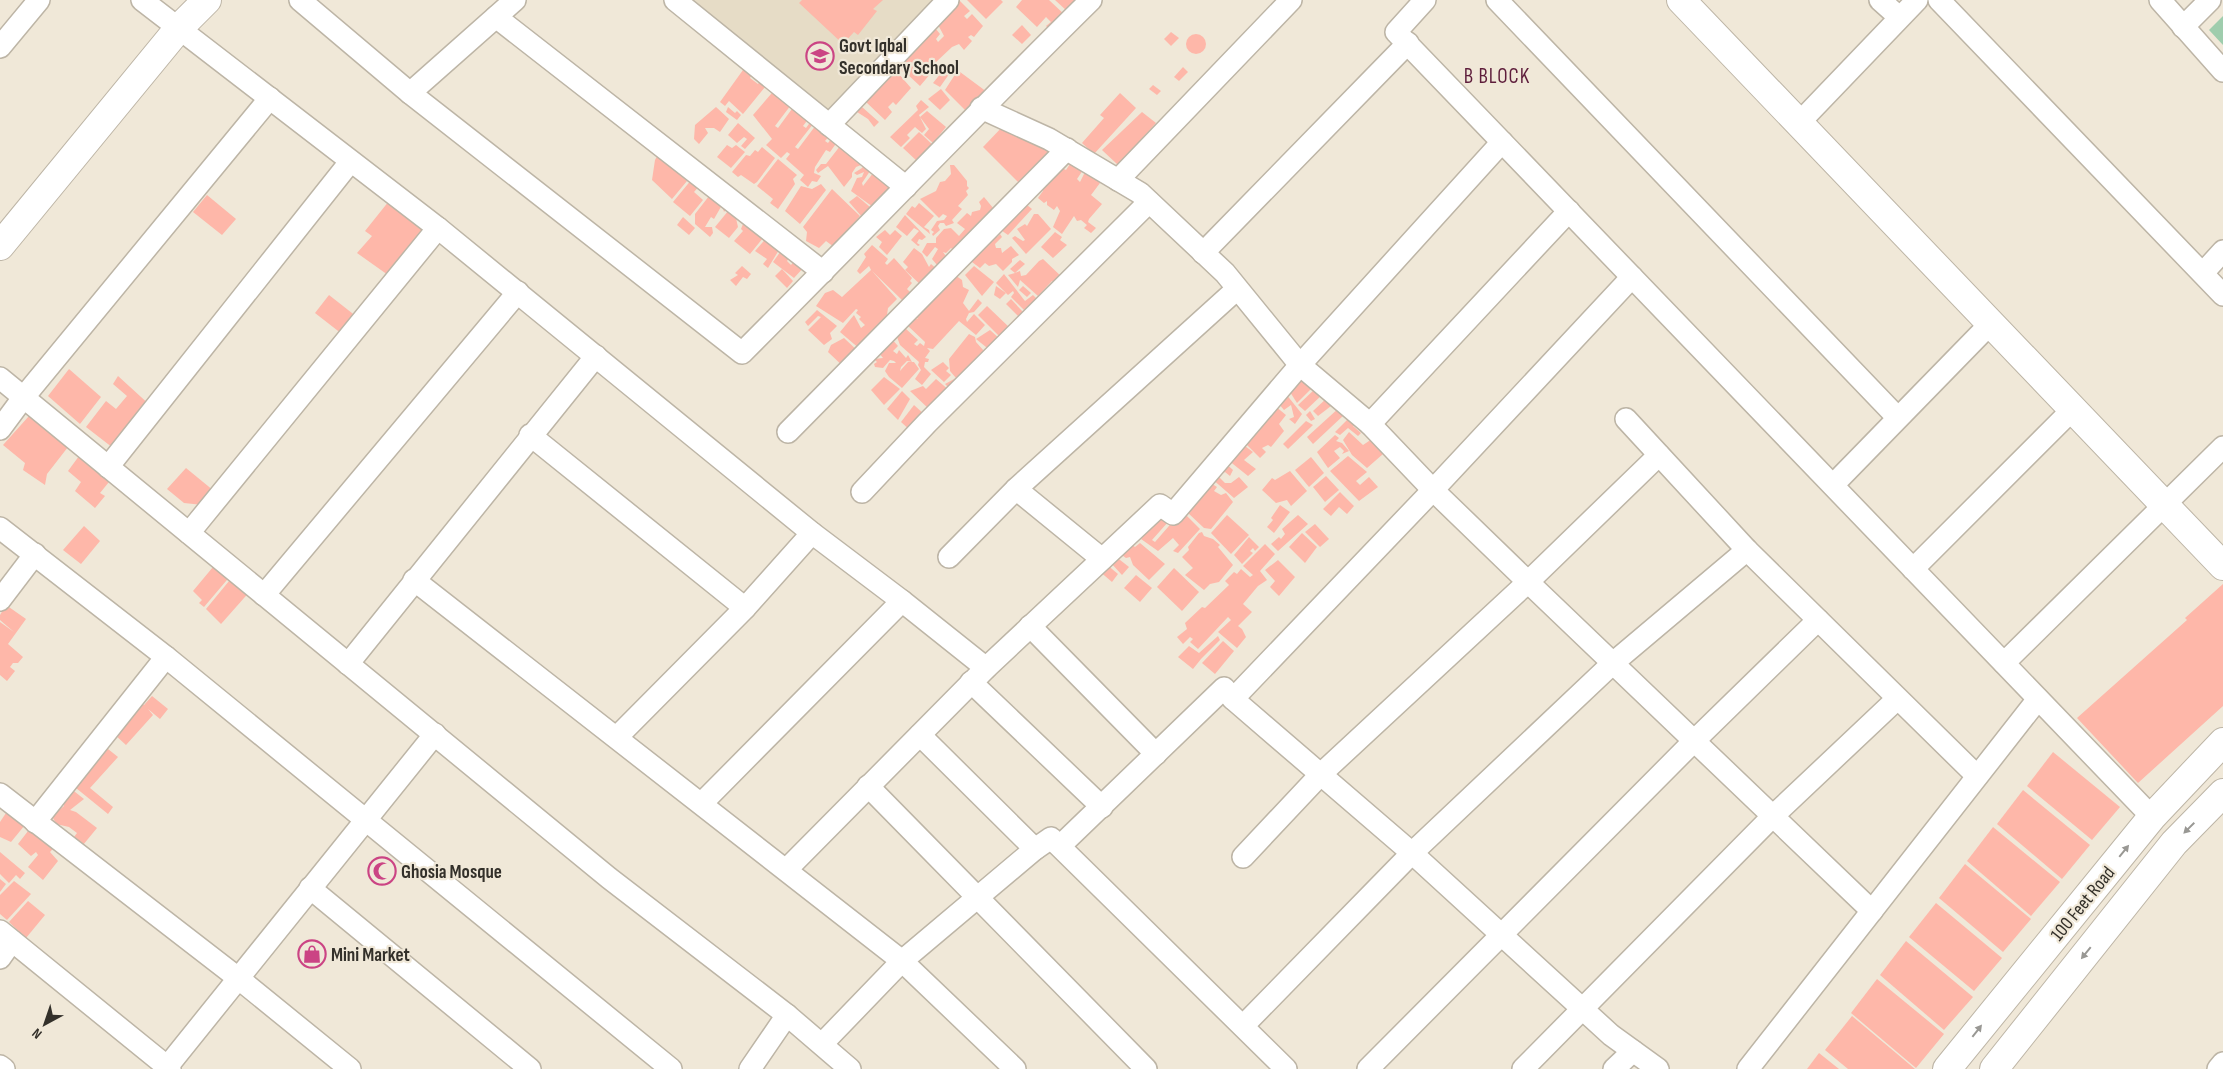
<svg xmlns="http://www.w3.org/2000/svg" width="2223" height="1069" viewBox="0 0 2223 1069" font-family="'Sofia Sans Condensed',sans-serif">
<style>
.built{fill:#e6dcc6}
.green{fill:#9fcdad}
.building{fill:#feb7a9}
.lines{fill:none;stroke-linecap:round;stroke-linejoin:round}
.minor-casing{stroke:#bdb5a6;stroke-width:24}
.tertiary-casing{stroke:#bdb5a6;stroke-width:30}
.secondary-casing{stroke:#bdb5a6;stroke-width:30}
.minor{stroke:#fff;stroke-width:21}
.tertiary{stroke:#fff;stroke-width:28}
.secondary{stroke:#fff;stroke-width:28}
.oneway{fill:#999894}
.labels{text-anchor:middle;stroke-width:4.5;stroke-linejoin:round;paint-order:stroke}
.poi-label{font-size:19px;font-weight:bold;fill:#33302a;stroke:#f0e8d8;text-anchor:start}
.street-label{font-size:19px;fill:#33302a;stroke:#f0e8d8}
.quarter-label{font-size:21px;letter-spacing:1px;fill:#5e1d3b;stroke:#f0e8d8}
</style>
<rect width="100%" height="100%" fill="#f0e8d8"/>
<polygon class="built" points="690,0 935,0 827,112"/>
<polygon class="green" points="2223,16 2223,45 2209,30"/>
<g class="building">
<polygon points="802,0 883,0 873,9 877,11 858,35 854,32 843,44 799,3"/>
<polygon points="954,0 959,0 970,11 964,16 967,19 972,14 983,26 974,37 971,35 968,37 972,41 964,50 959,44 952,47 935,63 937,66 920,86 906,73 901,71 898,73 911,88 896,105 893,102 888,107 892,112 885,120 866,102 862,107 879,122 874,127 868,119 857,112 853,115 849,109 931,23 940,34 936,39 938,42 944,36 935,19"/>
<polygon points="967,0 1001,0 1003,2 986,19"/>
<polygon points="1022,0 1049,0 1066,16 1051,31 1046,26 1051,22 1046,17 1037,27 1016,7"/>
<polygon points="1055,0 1080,0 1068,12"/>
<polygon points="1022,25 1031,35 1022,44 1012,35"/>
<polygon points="1171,32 1179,38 1171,46 1164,39"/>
<circle cx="1196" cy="44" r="10"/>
<polygon points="950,62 956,69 987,92 969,114 945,90 956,73 952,70 940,87 933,83"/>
<polygon points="748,63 753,73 750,78 758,84 764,76 770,81 743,114 729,101 725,106 720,102"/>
<polygon points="1183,67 1188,72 1179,81 1174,77"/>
<polygon points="1153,85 1161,91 1157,95 1149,89"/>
<polygon points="777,87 794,101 775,126 778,128 797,102 812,114 803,126 806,128 814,117 817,119 795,147 798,149 819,121 833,132 825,141 828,143 835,134 840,138 830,152 826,150 815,167 814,173 821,176 817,182 812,181 808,187 800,180 804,175 786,159 790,154 787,152 781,158 766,145 772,139 753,115"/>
<polygon points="941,89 950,100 940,110 928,99"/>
<polygon points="1120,93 1136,108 1094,154 1082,143 1104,118 1100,115"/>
<polygon points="921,100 929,107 919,115 920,117 927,111 946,127 933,143 924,135 929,129 920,117 926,129 922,133 915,127 907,135 910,138 901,147 890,137 918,110 916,106"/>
<polygon points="716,107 729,119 720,132 714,128 705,128 708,133 699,144 694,139 695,125"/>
<polygon points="728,107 735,113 737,111 741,115 737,120 726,112"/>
<polygon points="1142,112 1156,123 1118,165 1102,150"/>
<polygon points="738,123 755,138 745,149 741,146 747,139 744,137 737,143 728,135"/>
<polygon points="1006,123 1053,150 1020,184 983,147"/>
<polygon points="919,132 934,146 918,162 903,148"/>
<polygon points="844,141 865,158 861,165 856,167 852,173 852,177 844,187 828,166 818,173 816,170 821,164 826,164"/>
<polygon points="727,145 732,148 736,145 745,152 731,168 717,157"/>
<polygon points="762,147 775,158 757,182 754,184 741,175 738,177 732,172 746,155 750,156 755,150 758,152"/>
<polygon points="660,151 679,164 674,170 687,181 672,199 652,180 655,160"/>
<polygon points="778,159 797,175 793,179 795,184 778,209 770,203 773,199 757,186"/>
<polygon points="867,160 874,165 862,183 863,186 877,168 896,183 873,207 851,191 857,178 862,177 864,172 857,175 854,173 862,168"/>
<polygon points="1070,164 1083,170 1077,179 1080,182 1085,172 1091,173 1100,183 1091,195 1102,204 1089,219 1088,222 1096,228 1091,233 1084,228 1087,225 1081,220 1077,221 1074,216 1062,234 1053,227 1060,211 1057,206 1054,210 1047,205 1047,201 1044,203 1038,198 1043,191 1044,182 1058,166 1066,170"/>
<polygon points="950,165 954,165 967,181 967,186 969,188 966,191 968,195 958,206 962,209 952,220 954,223 946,226 944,223 940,223 938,226 940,230 933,236 932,234 934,232 931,230 937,221 944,220 947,216 943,214 939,218 920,199 936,191 940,182 945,181 951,174"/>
<polygon points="692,179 701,184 694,192 703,200 690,216 673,202"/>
<polygon points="821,184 826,190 800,224 785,211 801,186 812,189"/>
<polygon points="832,189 860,216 834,247 826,241 819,248 806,241 807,232 803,227"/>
<polygon points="713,191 730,204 724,212 722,205 714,219 711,217 705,227 712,227 713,233 710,237 695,224 695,214"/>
<polygon points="207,195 236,219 222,235 193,212"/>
<polygon points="857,196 870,207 862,217 849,202"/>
<polygon points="984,197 998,214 958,254 951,248 946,253 943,252 950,262 942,271 932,259 938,249 935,247 927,257 922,252 927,243 936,243 936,238 944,229 951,228 959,236 965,229 957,223 967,213 971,216 972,212 980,210 981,206 979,202"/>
<polygon points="389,201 425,231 388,275 357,253 372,236 365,231"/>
<polygon points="1022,201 1032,209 1008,235 998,228"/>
<polygon points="919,203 934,216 924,227 929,230 930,234 906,214 912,206 915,208"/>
<polygon points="733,205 738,227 729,238 715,227"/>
<polygon points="1034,214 1038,214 1051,229 1026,254 1012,238 1015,236 1023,241 1025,240 1017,229 1025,224 1027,226"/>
<polygon points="905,215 926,237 922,240 919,239 917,243 920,245 918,246 911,240 919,231 914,228 907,236 896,227"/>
<polygon points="683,217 695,228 689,235 677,225"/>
<polygon points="752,219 767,233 750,254 734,241 743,231 741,229 743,224 746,227"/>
<polygon points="885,230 890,235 895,230 902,236 887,255 879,247 882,242 876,237"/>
<polygon points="1055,232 1062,237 1060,240 1067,245 1053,258 1041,247"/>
<polygon points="989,234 997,237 1000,234 1002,237 995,244 996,248 1001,248 1002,253 1011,246 1019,255 1012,259 1012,262 1003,271 996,264 989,266 985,263 980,268 968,259"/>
<polygon points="769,235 782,245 768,268 763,264 767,259 755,251"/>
<polygon points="872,245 888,259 885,263 887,265 894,258 912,278 910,281 912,283 907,289 910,292 902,300 872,271 897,299 888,308 887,315 890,315 861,350 840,332 854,315 861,328 865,325 859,319 861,317 856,313 858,310 856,309 843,323 816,306 825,293 833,290 842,297 871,270 869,266 860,274 857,271 866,257 864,254"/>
<polygon points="783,248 791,255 787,261 791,265 797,257 805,266 794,278 773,262"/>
<polygon points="914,248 922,254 929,267 931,264 939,271 923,287 905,270 908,267 903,262"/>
<polygon points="1043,259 1065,280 1059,286 1052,281 1038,296 1020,280 1018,287 1008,275 1015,273 1010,269 1020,260 1025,264 1015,273 1020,271 1021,276 1026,275 1039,261"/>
<polygon points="742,266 751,274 747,279 743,277 736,286 730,280 738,275 735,273"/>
<polygon points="974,266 994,282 982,296 965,275"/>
<polygon points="782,269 793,281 787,288 775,276"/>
<polygon points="952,273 962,280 963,287 969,290 963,303 969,311 978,299 982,303 974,312 969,313 966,319 967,322 974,314 985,325 976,335 959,321 933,349 927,348 930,351 925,358 929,359 928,362 925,362 924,367 931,374 922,385 915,379 921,370 918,365 919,362 900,345 897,337 905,328 918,340 914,344 917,346 920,343 924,346 925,342 907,325 915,318 918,319 912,312"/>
<polygon points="1004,274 1025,301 1033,295 1041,303 1030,305 1024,310 1011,297 1014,293 1013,291 1008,295 996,283"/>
<polygon points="996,286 1006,293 1000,299 994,295"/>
<polygon points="1023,286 1031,293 1027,297 1019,290"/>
<polygon points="329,295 357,317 342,334 315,313"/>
<polygon points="1011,299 1023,312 1018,316 1006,304"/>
<polygon points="987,306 1011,329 1002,339 978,315"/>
<polygon points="817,310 837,326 830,333 832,339 824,345 808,330 821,317 818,316 808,326 805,322"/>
<polygon points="990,330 1001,340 991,351 976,339"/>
<polygon points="969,334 975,337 976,342 984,351 958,377 961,385 953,392 945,384 956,378 950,371 949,359"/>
<polygon points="889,336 898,346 893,351 897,354 899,350 906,358 908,355 912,362 907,361 901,367 900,371 908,362 914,362 919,369 902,388 889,377 885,371 889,363 896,363 894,361 890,360 883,368 875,367 874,364 877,362 874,359 883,358 879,353"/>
<polygon points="844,338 861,354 846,369 828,352 831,345"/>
<polygon points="943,362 949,368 946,371 951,375 944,382 931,370"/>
<polygon points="69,369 101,397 80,424 48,396"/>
<polygon points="1301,370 1315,385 1297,403 1290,392"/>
<polygon points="118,376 152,407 117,451 86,427 106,401 116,409 127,396 113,384"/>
<polygon points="884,377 900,389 884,405 871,390"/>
<polygon points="936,379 950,391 930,410 910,391 923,386 926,389"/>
<polygon points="1316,388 1323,394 1305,411 1298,405"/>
<polygon points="902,391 910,399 898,420 887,409"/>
<polygon points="1286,394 1302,414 1295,424 1289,419 1294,417 1291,405 1284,410 1278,403"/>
<polygon points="1329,396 1335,403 1318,416 1313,411"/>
<polygon points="914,405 925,415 912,432 901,422"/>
<polygon points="1275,406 1286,415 1279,424 1284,431 1271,447 1268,445 1262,448 1266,452 1260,458 1243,441"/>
<polygon points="1340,407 1345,414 1313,444 1307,437"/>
<polygon points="1310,411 1315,419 1311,421 1306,415"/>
<polygon points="29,416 68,447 47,474 45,485 23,470 25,463 3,445"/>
<polygon points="1351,416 1357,423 1353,426 1361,433 1358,436 1348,428 1340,435 1335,432"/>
<polygon points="1306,421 1313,425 1288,449 1283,444"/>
<polygon points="1349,432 1363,445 1372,439 1383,454 1367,468 1352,455 1343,440"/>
<polygon points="1335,435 1339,438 1336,441 1342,443 1349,451 1342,454 1344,451 1340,447 1334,451 1340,458 1328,468 1317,452"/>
<polygon points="1239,446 1243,449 1245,446 1253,452 1244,460 1256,469 1248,476 1228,460"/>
<polygon points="82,452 113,477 100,493 105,496 95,508 75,491 81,482 68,471"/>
<polygon points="1348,456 1367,472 1356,481 1360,485 1369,477 1378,487 1359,501 1330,471"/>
<polygon points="1311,457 1324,473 1309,487 1295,470"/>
<polygon points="1224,462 1233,470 1230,476 1225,472 1218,476 1225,483 1231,483 1239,477 1248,487 1234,498 1211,478"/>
<polygon points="186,468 214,491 203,505 184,503 167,489"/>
<polygon points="1290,471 1307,491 1291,506 1287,500 1276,503 1262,490 1272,478 1275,480"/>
<polygon points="1326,476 1339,490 1325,502 1313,487"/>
<polygon points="1209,482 1217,487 1214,491 1221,495 1226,493 1233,502 1211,529 1204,528 1187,512 1204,494 1200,490"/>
<polygon points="1340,492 1354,506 1347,514 1339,507 1331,516 1323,509"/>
<polygon points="1280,505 1290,512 1274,533 1267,527 1273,520 1271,518"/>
<polygon points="1182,511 1200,529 1178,553 1173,551 1179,545 1173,538 1158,551 1141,539 1160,517 1168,522 1152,540 1155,542"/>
<polygon points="1227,515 1249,535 1231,554 1211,533"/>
<polygon points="1298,515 1308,524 1278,551 1271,544 1279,537 1281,539 1285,534 1282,529"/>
<polygon points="1315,524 1329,539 1320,547 1305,532"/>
<polygon points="84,526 100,541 81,564 63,550"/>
<polygon points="1202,532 1204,536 1213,539 1220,545 1218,547 1233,565 1219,582 1210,584 1204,590 1185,575 1193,568 1182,557 1189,550 1188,547 1199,533"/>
<polygon points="1302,533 1317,547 1305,563 1289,547"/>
<polygon points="1249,537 1259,547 1255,551 1253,548 1250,551 1253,553 1242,564 1234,555"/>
<polygon points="1129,543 1135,547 1140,543 1165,564 1149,580 1133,565 1130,557 1126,558 1119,553"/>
<polygon points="1265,544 1275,554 1260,571 1267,580 1258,586 1243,604 1252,612 1238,626 1242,629 1246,637 1237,648 1218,632 1231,620 1228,617 1198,649 1190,642 1193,639 1190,637 1183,644 1177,637 1187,629 1185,623 1202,607 1205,608 1229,585 1225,581 1234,572 1237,574 1241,569 1250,577 1253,575 1243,566"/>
<polygon points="1115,556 1129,567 1122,575 1110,562"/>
<polygon points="1278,560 1295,577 1279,596 1270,587 1275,581 1265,570"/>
<polygon points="218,561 232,574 204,607 199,603 202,600 193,591"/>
<polygon points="1106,564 1118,574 1112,582 1098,570"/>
<polygon points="1174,568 1199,592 1182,611 1157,587"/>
<polygon points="234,575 252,589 221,624 206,609"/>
<polygon points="1136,575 1152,588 1140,602 1124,588"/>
<polygon points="2223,584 2223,706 2138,783 2077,718 2187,620 2185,618"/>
<polygon points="6,605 26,619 8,644 23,657 18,663 13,663 10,667 15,671 7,681 0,675 0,622 14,632 0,620 0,615"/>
<polygon points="1218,636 1220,640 1201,659 1193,669 1178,657 1189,646 1199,653"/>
<polygon points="1223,641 1234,651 1215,674 1202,663"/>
<polygon points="152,696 168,709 160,719 148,709 153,715 126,745 114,734 141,704 144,705"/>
<polygon points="108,749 118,757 90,788 113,807 108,814 76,788"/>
<polygon points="2053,752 2120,807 2092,840 2027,786"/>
<polygon points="70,788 84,799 70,810 76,812 97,828 83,845 74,837 77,833 69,827 56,824 52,816 64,806 63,800"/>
<polygon points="2023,790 2090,845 2062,879 1997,824"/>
<polygon points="10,807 29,820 11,842 0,837 0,822"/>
<polygon points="35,822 59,842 50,852 58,861 43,880 28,867 38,855 36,852 31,856 18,844"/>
<polygon points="1993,827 2060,882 2031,916 1967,861"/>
<polygon points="0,852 25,873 20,879 16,875 9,883 0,874"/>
<polygon points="1965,864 2031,919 2003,952 1939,898"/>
<polygon points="0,879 6,884 0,892"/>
<polygon points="14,881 31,894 7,920 0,914 0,895"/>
<polygon points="28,901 45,915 26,938 9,922"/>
<polygon points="1936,903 2002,958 1974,991 1909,937"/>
<polygon points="1906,941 1973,997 1944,1030 1880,975"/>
<polygon points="1877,979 1944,1034 1916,1068 1851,1013"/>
<polygon points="1852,1016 1915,1069 1848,1069 1825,1050"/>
<polygon points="1819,1053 1839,1069 1807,1069"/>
</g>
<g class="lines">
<g class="minor-casing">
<g id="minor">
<polyline points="142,0 438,228 812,533 902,601 986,668"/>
<path d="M300,0L410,93L742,353C859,236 973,116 1091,0"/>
<polyline points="675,0 906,187"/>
<polyline points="1425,0 1396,32 2152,817"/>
<polyline points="1497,0 1897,417"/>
<polyline points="1880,0 1899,17"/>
<polyline points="1939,0 2223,295"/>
<polyline points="2160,0 2223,71"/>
<polyline points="496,17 823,272"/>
<polyline points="2183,27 2210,0"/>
<polyline points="0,47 39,0"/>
<polyline points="410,93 515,0"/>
<polyline points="981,108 1049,139 1140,193 1225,273 1300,365 1370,424 1433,490 1528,582 1872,911"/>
<polyline points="1799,123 1917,0"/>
<polyline points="829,125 948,0"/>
<polyline points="1118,180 1291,0"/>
<polyline points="1203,253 1408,43"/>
<polyline points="2203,273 2223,251"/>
<polyline points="0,378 609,878 787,1015 850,1069"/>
<polyline points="1626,419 1747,550 1977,776"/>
<polyline points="1370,424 1569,211"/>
<polyline points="0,429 23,398 270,98"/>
<polyline points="788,432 1067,149"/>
<polyline points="530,435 745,608"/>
<polyline points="108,467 350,162"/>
<polyline points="1833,485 1991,323"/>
<polyline points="862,492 927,423 1149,202"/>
<polyline points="0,528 166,657 671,1069"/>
<polyline points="189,533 438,228"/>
<polyline points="949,557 1016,489"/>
<polyline points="1102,559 1016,489 1237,289"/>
<polyline points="1913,569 2073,409"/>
<polyline points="414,580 902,961 1015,1069"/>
<polyline points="264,595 518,292"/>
<polyline points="0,600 35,554"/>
<polyline points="1030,626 1156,754"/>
<polyline points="2004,663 2223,447"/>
<polyline points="348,664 596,356"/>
<polyline points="971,682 1102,807"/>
<polyline points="1233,699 1412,853 1611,1035 1658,1069"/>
<polyline points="920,735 1035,849"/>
<polyline points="617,737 745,608 812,533"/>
<polyline points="868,786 1146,1069"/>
<polyline points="0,794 238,978 350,1069"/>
<polyline points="702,803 902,601"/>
<polyline points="35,822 166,657"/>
<polyline points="1060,846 1224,688 1233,699 1433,490 1632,277"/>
<polyline points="1243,857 1321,774 1528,582 1659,455"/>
<polyline points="787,869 986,668 1160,505 1173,514 1300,365 1502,142"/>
<polyline points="310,888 530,1069"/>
<polyline points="0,931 170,1069"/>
<polyline points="0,958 12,941"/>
<polyline points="1243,1026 1412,853 1613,663 1747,550"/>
<polyline points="822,1044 902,961 1035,849 1051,838 1286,1069"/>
<polyline points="0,1066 4,1069"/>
<polyline points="167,1067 435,734"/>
<polyline points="750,1069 787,1015"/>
<polyline points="1368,1069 1693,742 1818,620"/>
<polyline points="1523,1069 1773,816 1897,699"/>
<polyline points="1614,1069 1633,1051"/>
<polyline points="1748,1069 2038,699"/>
<polyline points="2218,1069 2223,1063"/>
</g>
</g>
<g class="tertiary-casing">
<polyline id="tertiary" points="1681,0 2223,566"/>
</g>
<g class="secondary-casing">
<g id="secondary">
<polyline points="0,246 179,28 207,0"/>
<polyline points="1947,1069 2152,817 2223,742"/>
<polyline points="1994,1069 2174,843 2223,793"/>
</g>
</g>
<use href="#minor" class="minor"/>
<use href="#tertiary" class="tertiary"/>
<use href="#secondary" class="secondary"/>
</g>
<defs><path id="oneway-solid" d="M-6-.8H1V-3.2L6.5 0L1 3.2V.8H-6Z" transform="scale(1.25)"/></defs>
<g class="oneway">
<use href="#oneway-solid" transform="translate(2189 828) rotate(135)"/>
<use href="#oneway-solid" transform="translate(2124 851) rotate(-51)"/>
<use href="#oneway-solid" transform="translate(2086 953) rotate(129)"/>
<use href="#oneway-solid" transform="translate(1977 1031) rotate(-52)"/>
</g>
<defs>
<g id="university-ring" transform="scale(1.4375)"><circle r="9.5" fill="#f0e8d8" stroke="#cb4484" stroke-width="1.5"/><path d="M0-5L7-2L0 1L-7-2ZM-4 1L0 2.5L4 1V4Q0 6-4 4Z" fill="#cb4484"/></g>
<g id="mosque-ring" transform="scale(1.4375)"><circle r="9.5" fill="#f0e8d8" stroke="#cb4484" stroke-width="1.5"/><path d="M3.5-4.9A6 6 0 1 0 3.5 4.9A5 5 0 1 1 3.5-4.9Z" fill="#cb4484"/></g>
<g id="shop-ring" transform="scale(1.4375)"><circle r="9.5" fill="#f0e8d8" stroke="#cb4484" stroke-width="1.5"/><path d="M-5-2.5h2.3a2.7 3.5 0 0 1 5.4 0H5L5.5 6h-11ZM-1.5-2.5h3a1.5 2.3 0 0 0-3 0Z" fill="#cb4484"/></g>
</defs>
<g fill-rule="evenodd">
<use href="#university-ring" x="820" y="56"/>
<use href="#mosque-ring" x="382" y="871"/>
<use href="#shop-ring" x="312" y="954"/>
</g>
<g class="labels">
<g class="poi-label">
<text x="839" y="52">Govt Iqbal<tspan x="839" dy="22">Secondary School</tspan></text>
<text x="401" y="878">Ghosia Mosque</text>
<text x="331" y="961">Mini Market</text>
</g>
<g class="street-label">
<text transform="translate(2082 903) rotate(-51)" y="7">100 Feet Road</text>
</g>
<g class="quarter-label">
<text x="1497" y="83">B BLOCK</text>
</g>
</g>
<g transform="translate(45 1024) rotate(220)" stroke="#f0e8d8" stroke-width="4" paint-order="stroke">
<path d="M0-4L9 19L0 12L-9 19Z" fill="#33302a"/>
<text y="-8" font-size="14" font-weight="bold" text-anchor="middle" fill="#33302a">N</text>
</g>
</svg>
